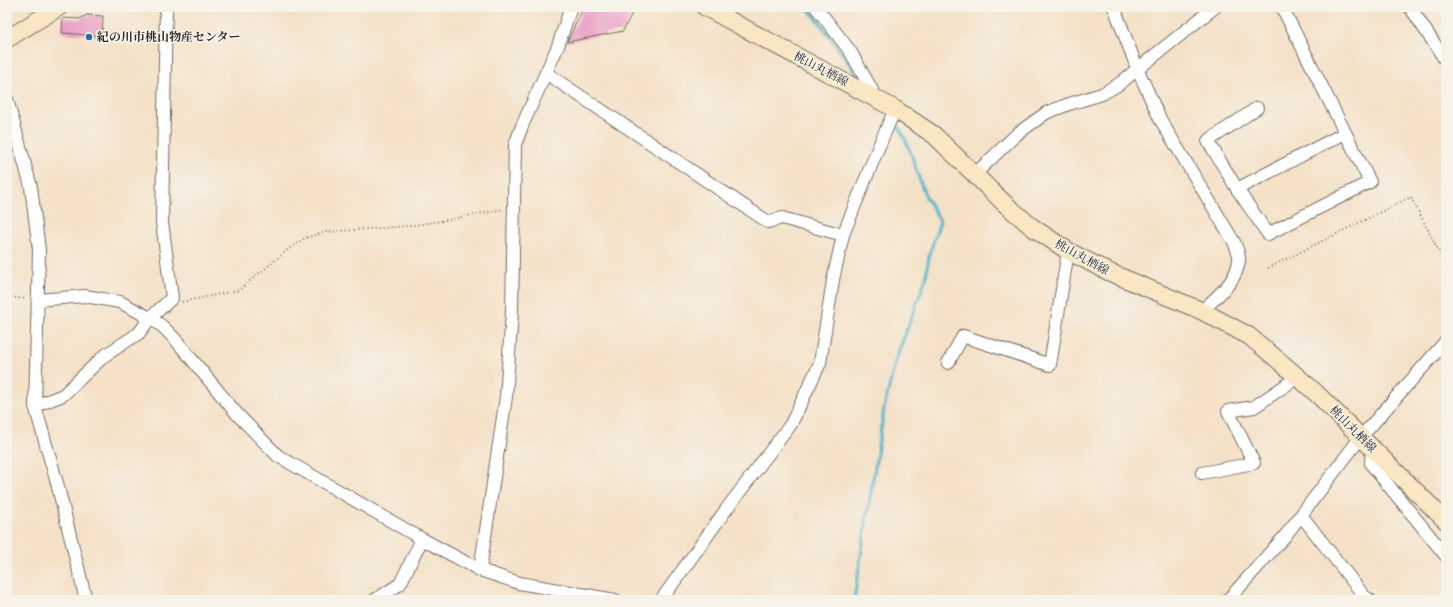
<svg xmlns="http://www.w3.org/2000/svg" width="1453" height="607" viewBox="0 0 1453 607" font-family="'Sorts Mill Goudy','Noto Serif JP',serif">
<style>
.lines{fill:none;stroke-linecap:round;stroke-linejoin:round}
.stream{stroke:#4eb5cc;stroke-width:3}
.building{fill:#e99cc5}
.street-casing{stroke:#716b62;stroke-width:14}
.secondary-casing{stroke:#716b62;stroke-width:19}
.path{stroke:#716b62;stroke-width:2;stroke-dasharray:1 3;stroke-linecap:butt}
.street{stroke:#fff;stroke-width:12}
.secondary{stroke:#f9e7c3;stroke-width:17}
.poi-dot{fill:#1f6fb2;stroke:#f7f3e8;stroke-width:1.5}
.labels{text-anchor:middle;stroke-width:3;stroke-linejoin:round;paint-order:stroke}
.poi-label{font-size:12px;font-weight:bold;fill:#2b2b2b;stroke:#f7f3e8;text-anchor:start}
.street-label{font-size:12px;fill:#2b2b2b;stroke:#f7f3e8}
</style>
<rect width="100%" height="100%" fill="#f7f3e8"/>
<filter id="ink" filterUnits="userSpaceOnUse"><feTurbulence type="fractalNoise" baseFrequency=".025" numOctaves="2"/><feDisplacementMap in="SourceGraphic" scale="8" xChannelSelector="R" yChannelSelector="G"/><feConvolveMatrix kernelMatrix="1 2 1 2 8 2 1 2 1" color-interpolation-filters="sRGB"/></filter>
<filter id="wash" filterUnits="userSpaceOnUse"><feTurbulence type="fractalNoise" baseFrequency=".012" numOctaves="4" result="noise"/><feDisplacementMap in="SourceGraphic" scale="16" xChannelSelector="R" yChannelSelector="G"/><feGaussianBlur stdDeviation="0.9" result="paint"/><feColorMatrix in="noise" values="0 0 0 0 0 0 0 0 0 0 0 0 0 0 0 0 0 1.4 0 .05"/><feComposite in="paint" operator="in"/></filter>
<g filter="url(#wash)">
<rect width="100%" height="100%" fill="#f4e1c8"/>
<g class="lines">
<g class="stream">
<polyline points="807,7 821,24 857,75"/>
<path d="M854,600L884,409L896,359L926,278L929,256L940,221C936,213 930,205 926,197C915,171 911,142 893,119"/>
</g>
</g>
<g id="blocks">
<g class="building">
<polygon points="584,7 635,7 623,31 567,42"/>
<polygon points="87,15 103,16 102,36 62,33 63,18 79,19"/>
</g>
</g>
</g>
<g filter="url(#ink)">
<use href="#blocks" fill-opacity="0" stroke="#716b62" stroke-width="1"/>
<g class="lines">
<g class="street-casing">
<g id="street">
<polyline points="816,7 850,51 877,99"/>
<path d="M1114,7L1137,68L1160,119L1234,242C1236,247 1240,255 1239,260C1237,282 1217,296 1202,311"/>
<polyline points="1282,7 1370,182 1268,234 1237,189 1345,133"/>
<polyline points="1410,7 1446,61"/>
<polyline points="546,73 768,222 782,218 843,235"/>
<polyline points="7,99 31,187 39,250 35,406 57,483 86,600"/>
<polyline points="975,174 1017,134 1046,113 1069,104 1102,94 1119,84 1215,7"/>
<polyline points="1237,189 1208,141 1257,108"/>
<polyline points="38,300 85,296 120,302 150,318 162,326 175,339 237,414 278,456 422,539 480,570 519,583 615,600"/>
<polyline points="948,363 963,336 1050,365 1068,251"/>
<polyline points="35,406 63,395 104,356 139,333 150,318 172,298 162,222 166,7"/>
<polyline points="1372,449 1371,464 1446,556"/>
<polyline points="1202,473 1254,463 1228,411 1254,407 1298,377"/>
<polyline points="1301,515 1364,596 1370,600"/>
<polyline points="480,570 506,397 512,312 515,145 522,126 558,46 571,7"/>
<polyline points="375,600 400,584 422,539"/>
<polyline points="661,600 728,507 791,424 820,363 833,280 843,235 879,146 895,109"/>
<polyline points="1228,600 1285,536 1361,437 1446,341"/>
</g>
</g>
<g class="secondary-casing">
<g id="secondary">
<polyline points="705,7 895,109 934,135 1004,203 1032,227 1068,251 1109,272 1202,311 1249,336 1277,359 1316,393 1446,521"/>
<polyline points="7,39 59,7"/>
</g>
</g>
<g class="path">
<polyline points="1268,268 1411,197 1446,265"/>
<polyline points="7,297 26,299"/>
<polyline points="182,302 239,290 290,248 305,238 326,232 408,226 442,221 504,209"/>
</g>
<use href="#street" class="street"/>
<use href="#secondary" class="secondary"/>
</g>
</g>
<circle class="poi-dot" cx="89" cy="37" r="4"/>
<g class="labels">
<g class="poi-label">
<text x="97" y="41">紀の川市桃山物産センター</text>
</g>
<g class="street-label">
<text transform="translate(821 69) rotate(28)" y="4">桃山丸栖線</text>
<text transform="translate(1082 257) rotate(29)" y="4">桃山丸栖線</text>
<text transform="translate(1353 429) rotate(45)" y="4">桃山丸栖線</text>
</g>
</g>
<rect width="1453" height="607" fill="none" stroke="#f7f3e8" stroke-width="24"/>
</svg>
